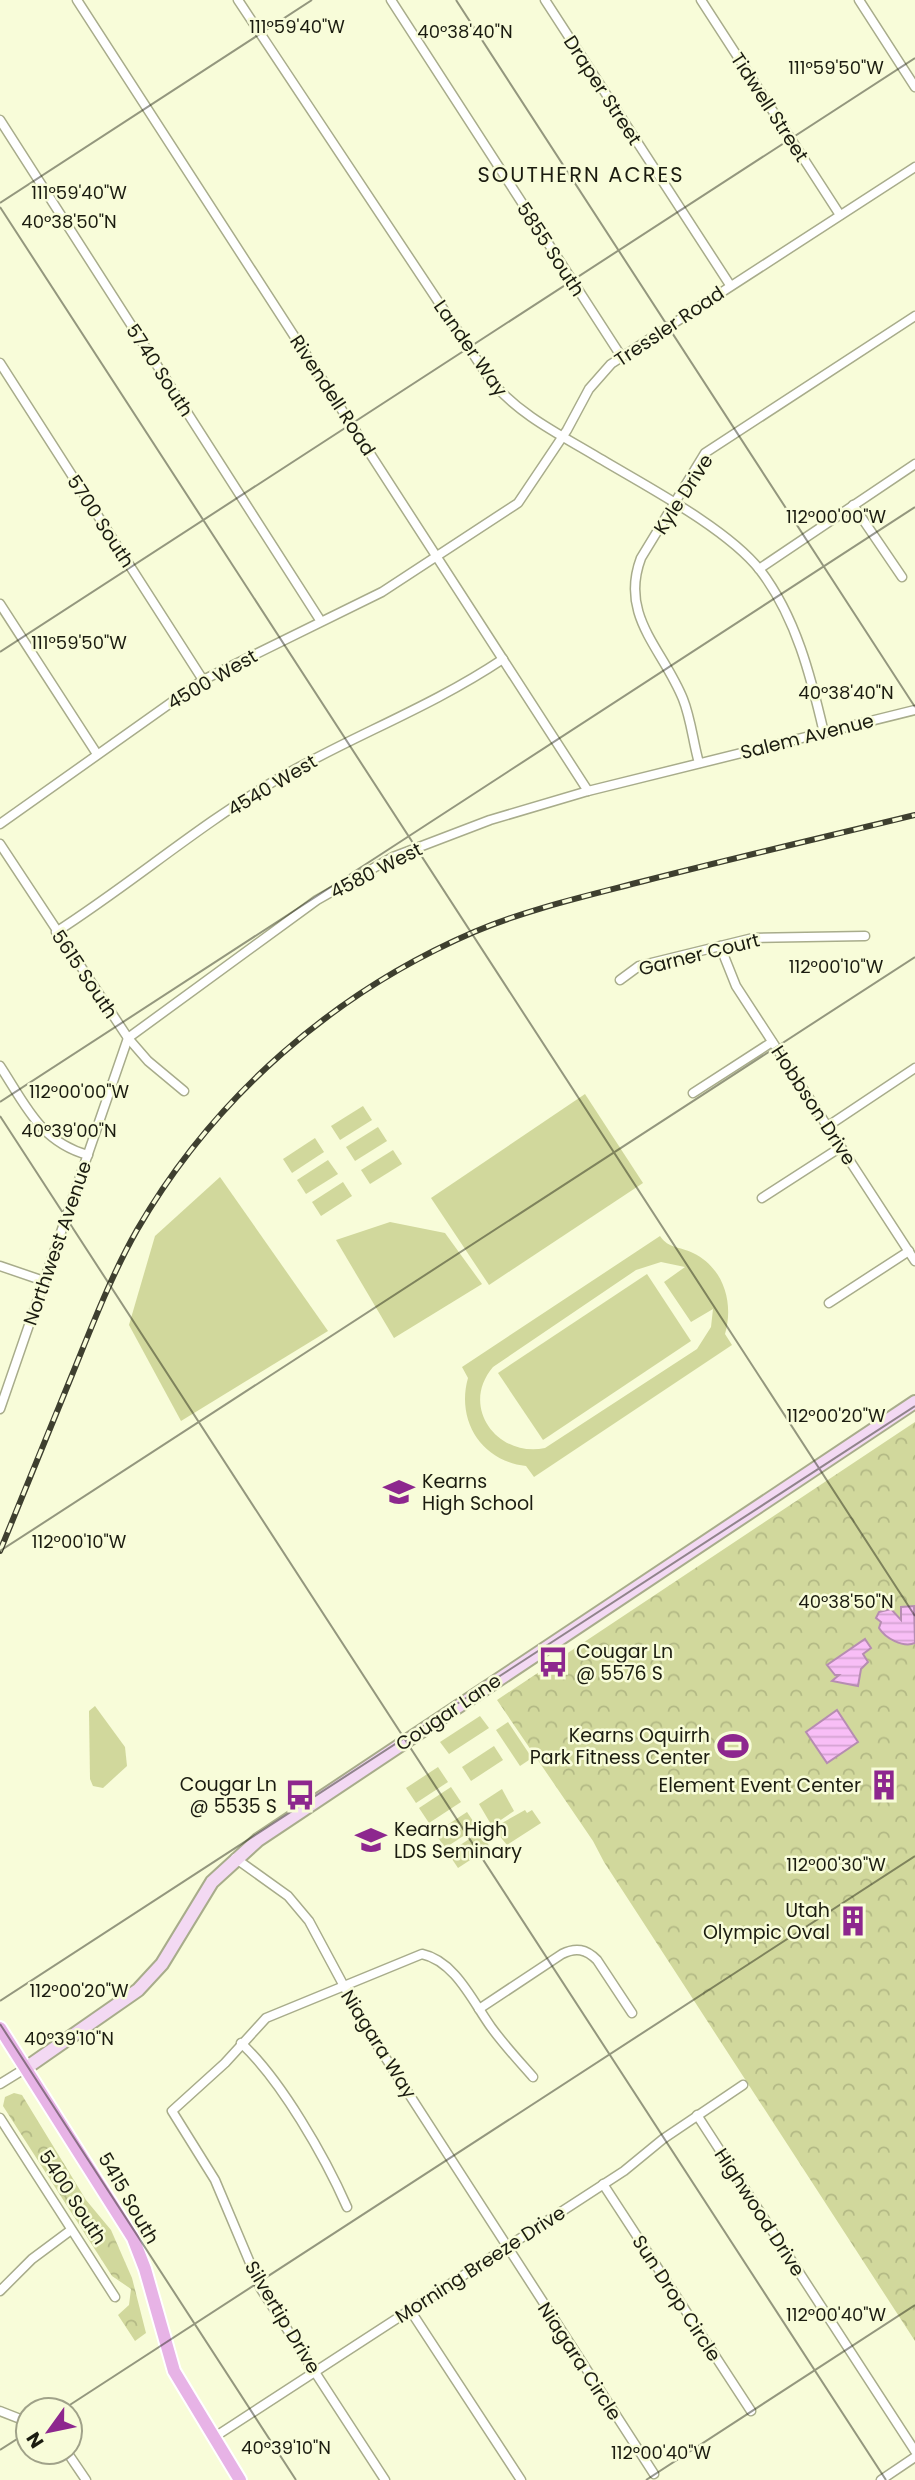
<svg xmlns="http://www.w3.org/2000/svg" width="915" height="2480" viewBox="0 0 915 2480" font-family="Poppins,sans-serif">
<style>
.grass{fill:#d1d89c;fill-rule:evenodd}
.park{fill:url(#park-crowns)}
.water{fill:url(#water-rules);stroke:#b68db1;stroke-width:2}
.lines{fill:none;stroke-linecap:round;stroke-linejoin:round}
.street-casing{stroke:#a8ac8b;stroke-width:11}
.secondary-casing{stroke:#a8ac8b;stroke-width:16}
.primary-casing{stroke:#fff;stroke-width:16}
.street{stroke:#fff;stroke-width:8}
.secondary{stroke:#f3d9f3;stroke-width:12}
.primary{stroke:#e7b3e6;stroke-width:12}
.rail-casing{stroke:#3e3f2f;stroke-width:6}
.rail{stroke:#f8fcd9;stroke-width:3.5;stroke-dasharray:10;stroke-linecap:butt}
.ticks{fill:none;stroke:#1b1c10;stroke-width:2;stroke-opacity:0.45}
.labels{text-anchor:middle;stroke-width:5;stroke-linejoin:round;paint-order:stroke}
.street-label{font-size:19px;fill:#1b1c10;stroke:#f8fcd9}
.poi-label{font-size:19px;fill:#1b1c10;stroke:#f8fcd9;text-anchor:end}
.neighbourhood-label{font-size:21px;letter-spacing:2px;fill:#1b1c10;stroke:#f8fcd9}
.ticks-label{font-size:18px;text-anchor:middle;fill:#1b1c10;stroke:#f8fcd9;stroke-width:5;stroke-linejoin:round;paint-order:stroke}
</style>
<defs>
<pattern id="park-crowns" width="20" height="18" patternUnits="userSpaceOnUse" patternTransform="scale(1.75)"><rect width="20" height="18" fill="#d1d89c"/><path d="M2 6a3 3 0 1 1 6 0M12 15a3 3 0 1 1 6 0" fill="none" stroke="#b3b985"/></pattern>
<pattern id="water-rules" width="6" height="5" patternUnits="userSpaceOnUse" patternTransform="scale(1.75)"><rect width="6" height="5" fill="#f8bef6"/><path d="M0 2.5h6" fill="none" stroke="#d4a3d2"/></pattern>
</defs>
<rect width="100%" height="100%" fill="#f8fcd9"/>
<g class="grass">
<polygon points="585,1094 643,1183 489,1285 431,1198"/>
<polygon points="363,1106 372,1120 340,1140 331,1126"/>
<polygon points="378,1127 387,1141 355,1161 346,1147"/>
<polygon points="315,1138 324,1152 292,1173 283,1159"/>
<polygon points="393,1150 402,1164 370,1184 361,1170"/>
<polygon points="328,1160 338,1174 306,1194 297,1180"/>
<polygon points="220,1177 328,1331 181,1421 129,1325 155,1236"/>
<polygon points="343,1182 352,1196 321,1216 312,1202"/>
<polygon points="390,1222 445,1233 482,1284 394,1338 336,1240"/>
<path d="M660,1236C669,1249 679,1246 693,1253C724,1268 734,1303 725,1334L732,1345L534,1477L526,1466C481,1461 456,1420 468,1378L462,1367ZM661,1262L685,1267L664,1282L691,1322L713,1309L711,1327L697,1349L545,1448C498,1458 459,1407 493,1367L636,1270Z"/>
<polygon points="647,1274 691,1341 543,1440 498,1373"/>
<polygon points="95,1706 125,1747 127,1766 103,1788 93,1786 90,1779 89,1711"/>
<polygon points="480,1716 489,1728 449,1754 440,1742"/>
<polygon points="508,1722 532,1758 520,1766 496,1730"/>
<polygon points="494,1746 503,1760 471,1781 462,1767"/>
<polygon points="438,1767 448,1782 416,1803 406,1788"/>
<polygon points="451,1787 461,1802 429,1823 419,1808"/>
<polygon points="502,1789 514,1811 492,1826 479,1804"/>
<polygon points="525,1810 527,1813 532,1810 541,1823 507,1845 493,1828"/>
<polygon points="467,1812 477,1827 445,1848 435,1833"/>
<polygon points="480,1832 490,1847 458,1868 448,1853"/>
</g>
<g class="park">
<polygon points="915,1422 915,2341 604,1862 593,1841 497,1700"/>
<polygon points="14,2093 22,2095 86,2200 111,2230 132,2278 146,2333 135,2341 118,2315 129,2305 131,2289 112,2276 3,2106 5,2097"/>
</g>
<g class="water">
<path d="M914,1606L915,1643C903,1648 885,1638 879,1628L881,1622L876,1618L879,1612L891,1609L901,1620V1607Z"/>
<polygon points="865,1639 871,1648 863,1654 868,1662 861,1669 858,1686 832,1681 839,1675 835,1675 827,1665"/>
<polygon points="837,1710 858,1742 827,1763 806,1732"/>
</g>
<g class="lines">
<g class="street-casing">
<g id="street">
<polyline points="77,0 588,791"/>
<path d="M238,0L491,381C520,415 557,433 594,455C642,484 726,527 760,570C796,617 811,677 824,733"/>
<polyline points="391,0 621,356"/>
<polyline points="545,0 730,285"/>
<polyline points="701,0 840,215"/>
<polyline points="859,0 915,87"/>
<polyline points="0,120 320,620"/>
<polyline points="0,363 203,680"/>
<polyline points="853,505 902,577"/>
<polyline points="759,569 915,464"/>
<polyline points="0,604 97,754"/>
<path d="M699,763C693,742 691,719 683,699C663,649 619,616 641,558L705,453L915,316"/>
<polyline points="0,824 203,680 382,592 518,503 567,430 589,389 611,364 915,167"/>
<polyline points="0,844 128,1038 148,1061 184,1091"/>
<path d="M56,932C131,884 199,825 276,780C351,736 428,709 503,659"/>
<polyline points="720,946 736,986 915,1261"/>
<polyline points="620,980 639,966 753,938 865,936"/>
<path d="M0,1066C25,1104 40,1142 88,1155"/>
<polyline points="693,1093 772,1042"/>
<polyline points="828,1126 915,1068"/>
<polyline points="762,1198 841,1147"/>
<polyline points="0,1266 44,1281"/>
<polyline points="829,1303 909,1251"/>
<polyline points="0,1409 128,1038 317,900 393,857 490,820 588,791 915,710"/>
<polyline points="235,1858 288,1896 309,1921 367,2029 654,2474"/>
<path d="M479,2009L562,1954C576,1947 586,1949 597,1960L632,2013"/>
<path d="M241,2043C281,2080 325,2157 347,2207"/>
<polyline points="0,2084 26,2068"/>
<polyline points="697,2115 915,2451"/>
<polyline points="0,2118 115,2297"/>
<polyline points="603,2184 751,2411"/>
<polyline points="0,2291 32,2259 71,2230"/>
<polyline points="410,2310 521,2480"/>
<polyline points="0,2411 28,2422"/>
<polyline points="213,2438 624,2171 663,2139 743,2085"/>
<polyline points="67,2452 86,2480"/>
<path d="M385,2480L261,2289L215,2180L172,2111L225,2063L266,2018L422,1954C455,1961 473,2002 491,2027C504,2045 519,2061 533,2077"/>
<polyline points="881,2480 915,2457"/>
</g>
</g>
<g class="secondary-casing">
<polyline id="secondary" points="26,2068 138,1990 162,1964 212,1882 258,1840 915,1402"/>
</g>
<g class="primary-casing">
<polyline id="primary" points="0,2028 133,2238 145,2269 174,2371 240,2480"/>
</g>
<use href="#street" class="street"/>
<use href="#secondary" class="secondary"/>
<use href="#primary" class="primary"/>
<g class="rail-casing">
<path id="rail" d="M0,1551C24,1492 48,1433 72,1375C92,1326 111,1276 137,1230C213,1098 334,992 474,932C528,909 586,896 644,881C734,858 825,837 915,815"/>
</g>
<use href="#rail" class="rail"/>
</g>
<path class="ticks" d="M456,0L915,707M0,203L312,0M0,207L915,1616M0,652L915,58M0,1102L915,507M0,1116L886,2480M0,1551L915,957M0,2001L915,1406M0,2024L296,2480M62,2410L915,1856M0,2450L28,2432M646,2480L915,2305"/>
<defs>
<g id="school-bare" transform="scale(2.415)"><path d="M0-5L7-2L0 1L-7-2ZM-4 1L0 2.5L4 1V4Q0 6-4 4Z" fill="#8d278e" stroke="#f8fcd9" stroke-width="2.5" paint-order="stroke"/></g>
<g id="bus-bare" transform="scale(2.415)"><path d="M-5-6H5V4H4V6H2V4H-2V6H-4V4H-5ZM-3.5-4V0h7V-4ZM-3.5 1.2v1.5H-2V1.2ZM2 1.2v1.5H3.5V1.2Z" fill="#8d278e" stroke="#f8fcd9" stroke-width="2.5" paint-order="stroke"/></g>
<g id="stadium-bare" transform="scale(2.415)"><path d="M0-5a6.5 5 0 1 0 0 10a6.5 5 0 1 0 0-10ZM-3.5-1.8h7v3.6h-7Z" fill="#8d278e" stroke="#f8fcd9" stroke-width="2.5" paint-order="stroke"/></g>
<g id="building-bare" transform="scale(2.415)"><path d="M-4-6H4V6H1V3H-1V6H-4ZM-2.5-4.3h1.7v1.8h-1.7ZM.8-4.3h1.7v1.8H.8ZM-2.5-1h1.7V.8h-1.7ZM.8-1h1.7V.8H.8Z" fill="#8d278e" stroke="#f8fcd9" stroke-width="2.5" paint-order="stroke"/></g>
</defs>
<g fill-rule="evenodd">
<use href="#school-bare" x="399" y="1492"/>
<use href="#bus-bare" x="553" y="1662"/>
<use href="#stadium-bare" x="733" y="1746"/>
<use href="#building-bare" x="884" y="1785"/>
<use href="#bus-bare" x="300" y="1795"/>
<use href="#school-bare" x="371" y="1840"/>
<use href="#building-bare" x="853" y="1921"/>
</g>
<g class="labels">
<g class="street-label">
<text transform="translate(603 90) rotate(57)" y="7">Draper Street</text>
<text transform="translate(770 107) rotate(57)" y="7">Tidwell Street</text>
<text transform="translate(551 249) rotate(57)" y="7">5855 South</text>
<text transform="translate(669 326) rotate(-34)" y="7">Tressler Road</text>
<text transform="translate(471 348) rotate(55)" y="7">Lander Way</text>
<text transform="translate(160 370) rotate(57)" y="7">5740 South</text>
<text transform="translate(333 395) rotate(57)" y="7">Rivendell Road</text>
<text transform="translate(683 494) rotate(-57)" y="7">Kyle Drive</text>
<text transform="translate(101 521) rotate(57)" y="7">5700 South</text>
<text transform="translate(212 679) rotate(-30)" y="7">4500 West</text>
<text transform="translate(807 736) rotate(-14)" y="7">Salem Avenue</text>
<text transform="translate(272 785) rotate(-31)" y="7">4540 West</text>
<text transform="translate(376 870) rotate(-27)" y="7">4580 West</text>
<text transform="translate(699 954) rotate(-14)" y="7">Garner Court</text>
<text transform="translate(85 974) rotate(56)" y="7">5615 South</text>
<text transform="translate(814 1105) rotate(57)" y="7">Hobbson Drive</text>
<text transform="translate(57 1243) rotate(-71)" y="7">Northwest Avenue</text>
<text transform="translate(448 1712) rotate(-34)" y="7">Cougar Lane</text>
<text transform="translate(379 2044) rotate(58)" y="7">Niagara Way</text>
<text transform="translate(73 2197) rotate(57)" y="7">5400 South</text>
<text transform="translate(129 2198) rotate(60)" y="7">5415 South</text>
<text transform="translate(760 2212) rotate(57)" y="7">Highwood Drive</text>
<text transform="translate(480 2264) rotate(-33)" y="7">Morning Breeze Drive</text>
<text transform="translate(677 2298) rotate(57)" y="7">Sun Drop Circle</text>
<text transform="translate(283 2317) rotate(59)" y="7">Silvertip Drive</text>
<text transform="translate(580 2361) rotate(57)" y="7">Niagara Circle</text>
</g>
<g class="poi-label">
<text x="422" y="1488" text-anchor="start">Kearns<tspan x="422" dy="22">High School</tspan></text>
<text x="576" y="1658" text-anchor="start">Cougar Ln<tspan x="576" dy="22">@ 5576 S</tspan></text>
<text x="710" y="1742">Kearns Oquirrh<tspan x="710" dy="22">Park Fitness Center</tspan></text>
<text x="277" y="1791">Cougar Ln<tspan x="277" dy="22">@ 5535 S</tspan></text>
<text x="861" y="1792">Element Event Center</text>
<text x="394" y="1836" text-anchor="start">Kearns High<tspan x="394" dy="22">LDS Seminary</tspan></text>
<text x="830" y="1917">Utah<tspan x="830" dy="22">Olympic Oval</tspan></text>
</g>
<g class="neighbourhood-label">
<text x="581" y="182">SOUTHERN ACRES</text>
</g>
</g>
<g class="ticks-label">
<text x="297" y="33">111°59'40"W</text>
<text x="465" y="38">40°38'40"N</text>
<text x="836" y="74">111°59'50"W</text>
<text x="79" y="199">111°59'40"W</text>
<text x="69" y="228">40°38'50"N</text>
<text x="836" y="523">112°00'00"W</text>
<text x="79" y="649">111°59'50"W</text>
<text x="846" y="699">40°38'40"N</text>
<text x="836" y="973">112°00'10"W</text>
<text x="79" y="1098">112°00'00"W</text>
<text x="69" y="1137">40°39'00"N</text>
<text x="836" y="1422">112°00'20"W</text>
<text x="79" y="1548">112°00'10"W</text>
<text x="846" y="1608">40°38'50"N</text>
<text x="836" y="1871">112°00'30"W</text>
<text x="79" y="1997">112°00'20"W</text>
<text x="69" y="2045">40°39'10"N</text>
<text x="836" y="2321">112°00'40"W</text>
<text x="286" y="2454">40°39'10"N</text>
<text x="661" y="2459">112°00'40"W</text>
</g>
<g transform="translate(49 2431) rotate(237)"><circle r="33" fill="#f8fcd9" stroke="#a0a289" stroke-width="2"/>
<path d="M0-5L12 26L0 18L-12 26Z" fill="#8d278e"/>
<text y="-10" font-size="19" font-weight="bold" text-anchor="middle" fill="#1b1c10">N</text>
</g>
</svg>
